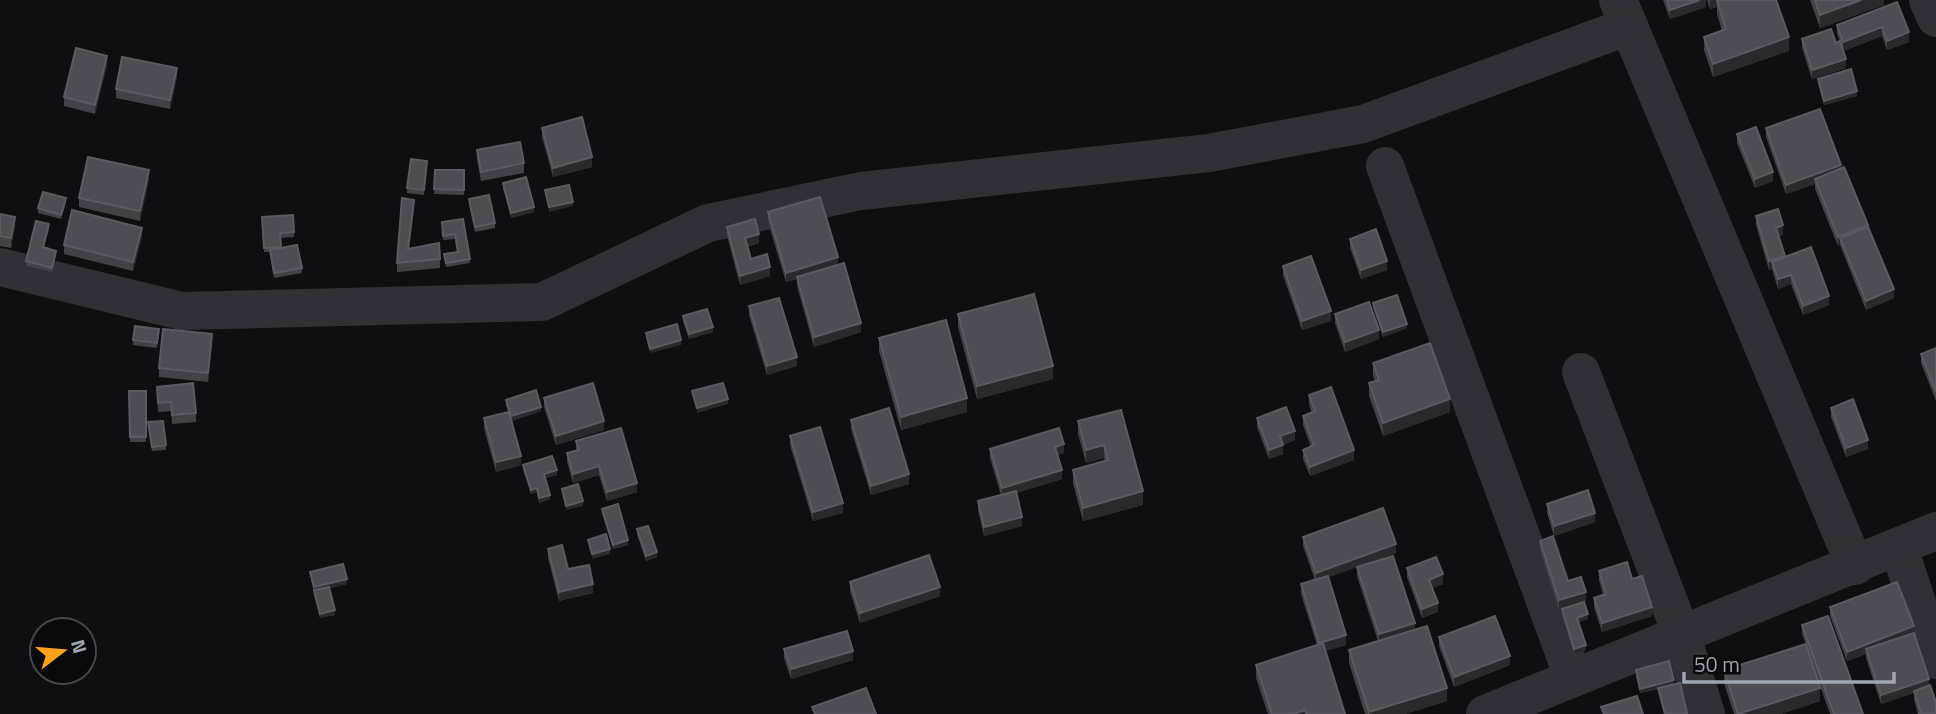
<svg xmlns="http://www.w3.org/2000/svg" width="1936" height="714" viewBox="0 0 1936 714" font-family="'Titillium Web',sans-serif">
<style>
.lines{fill:none;stroke-linecap:round;stroke-linejoin:round}
.minor{stroke:#303136;stroke-width:38}
.wall{fill:#424349}
.shaded-wall{fill:#292a2e}
.building{fill:#4c4e54;stroke:#595c63;stroke-width:2}
</style>
<rect width="100%" height="100%" fill="#0f0f11"/>
<g class="lines">
<g class="minor">
<polyline points="1618,0 1855,566"/>
<polyline points="1928,0 1936,18"/>
<polyline points="1385,166 1573,677"/>
<polyline points="0,267 182,311 542,302 708,223 861,191 1209,153 1363,124 1629,26"/>
<polyline points="1581,372 1682,636 1706,714"/>
<polyline points="1899,548 1936,660"/>
<polyline points="1485,714 1936,531"/>
</g>
</g>
<g class="wall">
<polygon points="1663,0 1706,0 1706,7 1670,19"/>
<polygon points="1707,0 1776,0 1789,51 1713,77 1704,50 1704,37 1722,31 1717,14 1717,7 1710,9"/>
<polygon points="1810,0 1884,0 1884,5 1820,28"/>
<polygon points="1897,2 1909,42 1887,50 1882,36 1843,51 1846,68 1812,79 1802,48 1802,39 1836,43 1840,41 1837,34 1837,25"/>
<polygon points="107,65 95,114 64,106 64,97"/>
<polygon points="177,77 170,109 116,98 116,89"/>
<polygon points="1818,79 1857,96 1824,105 1818,83"/>
<polygon points="542,128 592,167 553,177 542,137"/>
<polygon points="1766,128 1841,168 1868,227 1894,298 1866,310 1840,245 1838,246 1815,189 1815,184 1786,194 1766,137"/>
<polygon points="1737,134 1773,181 1755,188 1737,143"/>
<polygon points="477,150 524,163 524,173 481,181 477,159"/>
<polygon points="427,166 424,195 407,193 407,188"/>
<polygon points="435,170 464,170 464,195 434,194"/>
<polygon points="149,179 140,221 79,207 79,198"/>
<polygon points="503,183 534,212 511,218 503,188"/>
<polygon points="469,199 495,223 495,228 475,232 469,204"/>
<polygon points="66,203 61,219 38,213 38,208"/>
<polygon points="414,209 409,249 440,259 440,268 397,272 397,263"/>
<polygon points="768,212 838,265 861,332 814,347 797,286 797,279 786,282 768,222"/>
<polygon points="0,214 15,226 11,248 0,246"/>
<polygon points="1756,216 1783,235 1779,236 1785,257 1829,305 1803,315 1791,284 1778,289 1772,269 1769,270 1756,225"/>
<polygon points="262,217 294,232 294,237 280,238 281,248 302,268 302,273 274,278 270,252 264,252"/>
<polygon points="463,219 470,263 446,267 444,254 457,252 455,239 443,240 442,222"/>
<polygon points="727,227 759,243 747,247 751,259 770,276 740,285 727,236"/>
<polygon points="49,229 44,247 56,255 52,272 26,266 26,261"/>
<polygon points="142,237 133,271 64,254 64,245"/>
<polygon points="1350,239 1387,270 1361,279 1350,248"/>
<polygon points="1283,266 1331,321 1302,330 1283,275"/>
<polygon points="1373,303 1407,328 1383,337 1373,308"/>
<polygon points="749,306 797,366 767,375 749,315"/>
<polygon points="958,314 1053,379 977,399 958,327"/>
<polygon points="1335,314 1379,339 1345,352 1335,323"/>
<polygon points="683,316 713,332 689,339 683,321"/>
<polygon points="159,334 157,348 133,345 133,340"/>
<polygon points="879,338 967,412 901,430 879,351"/>
<polygon points="212,343 208,382 159,377 159,368"/>
<polygon points="1936,348 1936,401 1921,363 1921,354"/>
<polygon points="1373,363 1450,412 1383,436 1369,396 1369,383 1375,381 1373,376"/>
<polygon points="157,387 196,413 196,422 172,424 171,411 158,412"/>
<polygon points="129,391 146,391 146,442 130,442"/>
<polygon points="1309,395 1354,460 1310,476 1303,459 1303,450 1311,447 1303,425 1303,416 1312,413 1309,405"/>
<polygon points="544,398 604,430 556,445 544,407"/>
<polygon points="506,400 541,411 512,421 521,465 496,472 484,428 484,418 508,412 506,405"/>
<polygon points="1831,408 1868,449 1846,457 1831,417"/>
<polygon points="1121,410 1143,505 1083,521 1073,483 1073,470 1105,461 1104,458 1086,463 1078,434 1078,421"/>
<polygon points="1257,418 1295,440 1283,445 1283,454 1269,459 1257,427"/>
<polygon points="851,420 909,484 871,495 851,429"/>
<polygon points="148,422 166,445 166,450 152,451"/>
<polygon points="790,436 843,513 813,521 790,445"/>
<polygon points="576,441 637,492 607,501 599,475 573,483 567,462 567,453 576,450"/>
<polygon points="990,449 1064,453 1058,455 1062,479 1016,493 1022,526 984,536 978,510 978,501 1001,495 990,458"/>
<polygon points="523,465 557,475 545,478 550,499 539,503 537,492 531,494 523,470"/>
<polygon points="1547,504 1595,522 1554,536 1547,513"/>
<polygon points="602,509 628,545 613,549 602,513"/>
<polygon points="637,529 657,557 646,561 637,534"/>
<polygon points="1303,537 1396,553 1328,577 1346,645 1325,651 1345,714 1268,714 1256,678 1256,665 1317,645 1301,594 1301,584 1315,580 1303,546"/>
<polygon points="1540,541 1568,581 1586,601 1559,610 1540,550"/>
<polygon points="548,549 568,569 593,593 559,601 548,558"/>
<polygon points="1357,567 1415,629 1447,701 1405,714 1365,714 1349,663 1349,650 1378,641 1357,576"/>
<polygon points="1407,568 1443,584 1432,588 1438,612 1422,618 1407,577"/>
<polygon points="1599,571 1652,616 1602,632 1594,607 1594,598 1603,595 1599,580"/>
<polygon points="310,572 347,584 330,588 335,615 320,618 314,595"/>
<polygon points="850,582 940,596 860,623 850,591"/>
<polygon points="1830,607 1914,633 1929,686 1936,714 1918,714 1914,700 1914,693 1881,704 1866,658 1866,654 1847,661 1830,616"/>
<polygon points="1562,609 1588,619 1578,622 1586,650 1574,654 1562,614"/>
<polygon points="1802,625 1863,714 1830,714 1811,660 1820,701 1781,714 1734,714 1724,683 1724,670 1806,644 1802,634"/>
<polygon points="1439,637 1510,665 1454,687 1439,646"/>
<polygon points="784,649 853,660 791,679 784,658"/>
<polygon points="1636,670 1674,684 1687,714 1664,714 1658,689 1640,693 1636,675"/>
</g>
<g class="shaded-wall">
<polygon points="1700,0 1706,0 1706,7 1670,19 1670,10"/>
<polygon points="1710,0 1738,0 1717,1 1717,7 1710,9"/>
<polygon points="1861,0 1884,0 1884,5 1820,28 1820,15"/>
<polygon points="1882,27 1882,36 1843,51 1843,42"/>
<polygon points="1909,32 1909,42 1887,50 1887,41"/>
<polygon points="1789,37 1789,51 1713,77 1713,64"/>
<polygon points="107,56 107,65 95,114 95,105"/>
<polygon points="1846,59 1846,68 1812,79 1812,70"/>
<polygon points="177,68 177,77 170,109 170,100"/>
<polygon points="1857,91 1857,96 1824,105 1824,101"/>
<polygon points="592,157 592,167 553,177 553,168"/>
<polygon points="1841,165 1841,175 1815,179 1815,184 1786,194 1786,185"/>
<polygon points="149,170 149,179 140,221 140,211"/>
<polygon points="1773,172 1773,181 1755,188 1755,179"/>
<polygon points="414,200 414,209 408,259 408,249"/>
<polygon points="573,202 573,206 549,212 549,207"/>
<polygon points="534,207 534,212 511,218 511,213"/>
<polygon points="15,217 15,226 11,248 11,238"/>
<polygon points="1783,225 1783,235 1776,237 1776,228"/>
<polygon points="1868,225 1868,234 1840,238 1840,245 1838,246 1838,237"/>
<polygon points="142,228 142,237 133,271 133,262"/>
<polygon points="759,234 759,243 745,247 745,238"/>
<polygon points="1785,256 1785,265 1772,262 1772,269 1769,270 1769,261"/>
<polygon points="838,257 838,267 786,282 786,273"/>
<polygon points="1387,261 1387,270 1361,279 1361,270"/>
<polygon points="770,267 770,276 740,285 740,276"/>
<polygon points="1791,275 1791,284 1778,289 1778,279"/>
<polygon points="1894,289 1894,298 1866,310 1866,301"/>
<polygon points="1829,296 1829,305 1803,315 1803,306"/>
<polygon points="1331,311 1331,321 1302,330 1302,321"/>
<polygon points="861,323 861,332 814,347 814,337"/>
<polygon points="1407,324 1407,328 1383,337 1383,332"/>
<polygon points="713,327 713,332 689,339 689,334"/>
<polygon points="1379,330 1379,339 1345,352 1345,342"/>
<polygon points="212,334 212,343 208,382 208,373"/>
<polygon points="681,340 681,345 650,353 650,349"/>
<polygon points="797,357 797,366 767,375 767,366"/>
<polygon points="1053,366 1053,379 977,399 977,386"/>
<polygon points="967,398 967,412 901,430 901,417"/>
<polygon points="728,399 728,404 697,413 697,408"/>
<polygon points="1450,399 1450,412 1383,436 1383,423"/>
<polygon points="541,407 541,411 511,421 511,416"/>
<polygon points="604,421 604,430 556,445 556,436"/>
<polygon points="1295,431 1295,440 1280,446 1280,436"/>
<polygon points="1868,440 1868,449 1846,457 1846,448"/>
<polygon points="1064,444 1064,453 1055,456 1055,447"/>
<polygon points="1104,445 1104,458 1086,463 1086,450"/>
<polygon points="1283,445 1283,454 1269,459 1269,450"/>
<polygon points="1354,450 1354,460 1310,476 1310,467"/>
<polygon points="521,456 521,465 496,472 496,462"/>
<polygon points="599,466 599,475 573,483 573,474"/>
<polygon points="557,470 557,475 544,479 544,474"/>
<polygon points="1062,470 1062,479 1002,497 1002,488"/>
<polygon points="909,474 909,484 871,495 871,486"/>
<polygon points="637,483 637,492 607,501 607,492"/>
<polygon points="537,488 537,492 531,494 531,490"/>
<polygon points="1143,491 1143,505 1083,521 1083,508"/>
<polygon points="550,495 550,499 539,503 539,498"/>
<polygon points="583,501 583,506 566,510 566,506"/>
<polygon points="843,503 843,513 813,521 813,512"/>
<polygon points="1595,513 1595,522 1554,536 1554,526"/>
<polygon points="1022,517 1022,526 984,536 984,527"/>
<polygon points="628,540 628,545 613,549 613,545"/>
<polygon points="1396,544 1396,553 1316,582 1316,573"/>
<polygon points="610,549 610,554 592,559 592,554"/>
<polygon points="657,552 657,557 646,561 646,556"/>
<polygon points="1443,574 1443,584 1429,589 1429,580"/>
<polygon points="347,579 347,584 314,592 314,587"/>
<polygon points="593,584 593,593 559,601 559,592"/>
<polygon points="940,587 940,596 860,623 860,613"/>
<polygon points="1586,592 1586,601 1559,610 1559,600"/>
<polygon points="1438,603 1438,612 1422,618 1422,609"/>
<polygon points="1652,607 1652,616 1602,632 1602,623"/>
<polygon points="335,610 335,615 320,618 320,614"/>
<polygon points="1588,614 1588,619 1577,623 1577,618"/>
<polygon points="1415,623 1415,632 1379,643 1379,634"/>
<polygon points="1914,626 1914,636 1866,649 1866,654 1847,661 1847,652"/>
<polygon points="1346,635 1346,645 1319,653 1319,643"/>
<polygon points="1586,645 1586,650 1574,654 1574,649"/>
<polygon points="853,651 853,660 791,679 791,669"/>
<polygon points="1510,656 1510,665 1454,687 1454,677"/>
<polygon points="1929,679 1929,688 1881,704 1881,695"/>
<polygon points="1674,680 1674,685 1640,693 1640,689"/>
<polygon points="1447,688 1447,701 1405,714 1369,714 1369,712"/>
<polygon points="1820,688 1820,701 1781,714 1739,714"/>
<polygon points="1305,710 1305,714 1293,714"/>
</g>
<g class="building">
<polygon points="1667,0 1700,0 1670,10"/>
<polygon points="1719,0 1776,0 1789,37 1713,64 1704,37 1726,29 1717,1"/>
<polygon points="1815,0 1861,0 1820,15"/>
<polygon points="1897,2 1909,32 1887,41 1882,27 1843,42 1837,25"/>
<polygon points="1831,29 1836,43 1840,41 1846,59 1812,70 1802,39"/>
<polygon points="76,48 107,56 95,105 64,97"/>
<polygon points="122,57 177,68 170,100 116,89"/>
<polygon points="1851,69 1857,91 1824,101 1818,79"/>
<polygon points="1820,109 1841,165 1786,185 1766,128"/>
<polygon points="582,117 592,157 553,168 542,128"/>
<polygon points="1756,127 1773,172 1755,179 1737,134"/>
<polygon points="520,142 524,163 481,172 477,150"/>
<polygon points="88,157 149,170 140,211 79,198"/>
<polygon points="411,159 427,161 424,190 407,188"/>
<polygon points="1844,167 1868,225 1838,237 1815,179"/>
<polygon points="435,170 464,170 464,190 434,189"/>
<polygon points="526,177 534,207 511,213 503,183"/>
<polygon points="569,185 573,202 549,207 545,190"/>
<polygon points="43,192 66,198 61,215 38,208"/>
<polygon points="489,195 495,223 475,227 469,199"/>
<polygon points="820,197 838,257 786,273 768,212"/>
<polygon points="402,198 414,200 408,249 439,243 440,259 397,263"/>
<polygon points="1778,209 1783,225 1776,228 1785,256 1769,261 1756,216"/>
<polygon points="72,210 142,228 133,262 64,245"/>
<polygon points="0,214 15,217 11,238 0,236"/>
<polygon points="293,215 294,232 280,233 281,247 264,248 262,217"/>
<polygon points="463,219 470,259 446,263 444,254 458,252 455,234 443,236 442,222"/>
<polygon points="755,219 759,234 745,238 751,259 767,254 770,267 740,276 727,227"/>
<polygon points="36,221 49,224 43,247 56,251 52,268 26,261"/>
<polygon points="1868,227 1894,289 1866,301 1840,238"/>
<polygon points="1376,229 1387,261 1361,270 1350,239"/>
<polygon points="297,245 302,268 274,273 270,250"/>
<polygon points="1811,247 1829,296 1803,306 1791,275 1778,279 1772,262"/>
<polygon points="1311,256 1331,311 1302,321 1283,266"/>
<polygon points="844,263 861,323 814,337 797,277"/>
<polygon points="1034,294 1053,366 977,386 958,314"/>
<polygon points="1397,295 1407,324 1383,332 1373,303"/>
<polygon points="779,298 797,357 767,366 749,306"/>
<polygon points="1369,302 1379,330 1345,342 1335,314"/>
<polygon points="707,309 713,327 689,334 683,316"/>
<polygon points="946,320 967,398 901,417 879,338"/>
<polygon points="677,324 681,340 650,349 646,333"/>
<polygon points="135,326 159,329 157,343 133,340"/>
<polygon points="163,329 212,334 208,373 159,368"/>
<polygon points="1430,343 1450,399 1383,423 1369,383 1379,380 1373,363"/>
<polygon points="1936,348 1936,392 1921,354"/>
<polygon points="193,383 196,413 172,415 171,402 158,403 157,387"/>
<polygon points="593,383 604,421 556,436 544,398"/>
<polygon points="723,383 728,399 697,408 692,391"/>
<polygon points="1331,387 1354,450 1310,467 1303,450 1314,445 1303,416 1315,411 1309,395"/>
<polygon points="536,390 541,407 511,416 506,400"/>
<polygon points="129,391 146,391 146,437 130,437"/>
<polygon points="1853,399 1868,440 1846,448 1831,408"/>
<polygon points="1286,407 1295,431 1280,436 1283,445 1269,450 1257,418"/>
<polygon points="889,408 909,474 871,486 851,420"/>
<polygon points="1121,410 1143,491 1083,508 1073,470 1108,460 1104,445 1086,450 1078,421"/>
<polygon points="509,412 521,456 496,462 484,418"/>
<polygon points="163,421 166,445 152,447 148,422"/>
<polygon points="820,427 843,503 813,512 790,436"/>
<polygon points="621,428 637,483 607,492 599,466 573,474 567,453 579,450 576,441"/>
<polygon points="1059,428 1064,444 1055,447 1062,470 1002,488 990,449"/>
<polygon points="552,456 557,470 544,474 550,495 539,498 537,488 531,490 523,465"/>
<polygon points="578,484 583,501 566,506 562,489"/>
<polygon points="1588,490 1595,513 1554,526 1547,504"/>
<polygon points="1016,491 1022,517 984,527 978,501"/>
<polygon points="618,504 628,540 613,545 602,509"/>
<polygon points="1383,508 1396,544 1316,573 1303,537"/>
<polygon points="648,526 657,552 646,556 637,529"/>
<polygon points="606,534 610,549 592,554 588,540"/>
<polygon points="1553,536 1568,581 1581,577 1586,592 1559,600 1540,541"/>
<polygon points="562,545 568,569 589,565 593,584 559,592 548,549"/>
<polygon points="929,555 940,587 860,613 850,582"/>
<polygon points="1393,556 1415,623 1379,634 1357,567"/>
<polygon points="1436,557 1443,574 1429,580 1438,603 1422,609 1407,568"/>
<polygon points="1627,562 1632,579 1642,576 1652,607 1602,623 1594,598 1606,594 1599,571"/>
<polygon points="343,564 347,579 314,587 310,572"/>
<polygon points="1328,576 1346,635 1319,643 1301,584"/>
<polygon points="1897,582 1914,626 1847,652 1830,607"/>
<polygon points="329,587 335,610 320,614 314,590"/>
<polygon points="1584,602 1588,614 1577,618 1586,645 1574,649 1562,609"/>
<polygon points="1495,616 1510,656 1454,677 1439,637"/>
<polygon points="1828,616 1863,714 1834,714 1802,625"/>
<polygon points="1427,626 1447,688 1369,712 1349,650"/>
<polygon points="847,631 853,651 791,669 784,649"/>
<polygon points="1914,633 1929,679 1881,695 1866,649"/>
<polygon points="1323,643 1345,714 1307,714 1305,710 1293,714 1272,714 1256,665"/>
<polygon points="1806,644 1820,688 1738,714 1724,670"/>
<polygon points="1669,661 1674,680 1640,689 1636,670"/>
<polygon points="1680,683 1687,713 1682,714 1665,714 1658,688"/>
<polygon points="1930,685 1936,702 1936,714 1918,714 1921,713 1914,691"/>
<polygon points="866,688 876,714 815,714 812,707"/>
<polygon points="1637,696 1643,714 1604,714 1601,707"/>
</g>
<g transform="translate(63 651) rotate(74)"><circle r="33" fill="#0a0a0c" stroke="#46484f" stroke-width="2"/>
<path d="M0-5L12 26L0 18L-12 26Z" fill="#ffa119"/>
<text y="-10" font-size="19" font-weight="bold" text-anchor="middle" fill="#9fa6b3">N</text>
</g>
<path d="M1684 672v10h210v-10" fill="none" stroke="#9fa6b3" stroke-width="3.5"/>
<text x="1694" y="672" font-size="21" fill="#9fa6b3" stroke="#0a0a0c" stroke-width="5" paint-order="stroke">50 m</text>
</svg>
